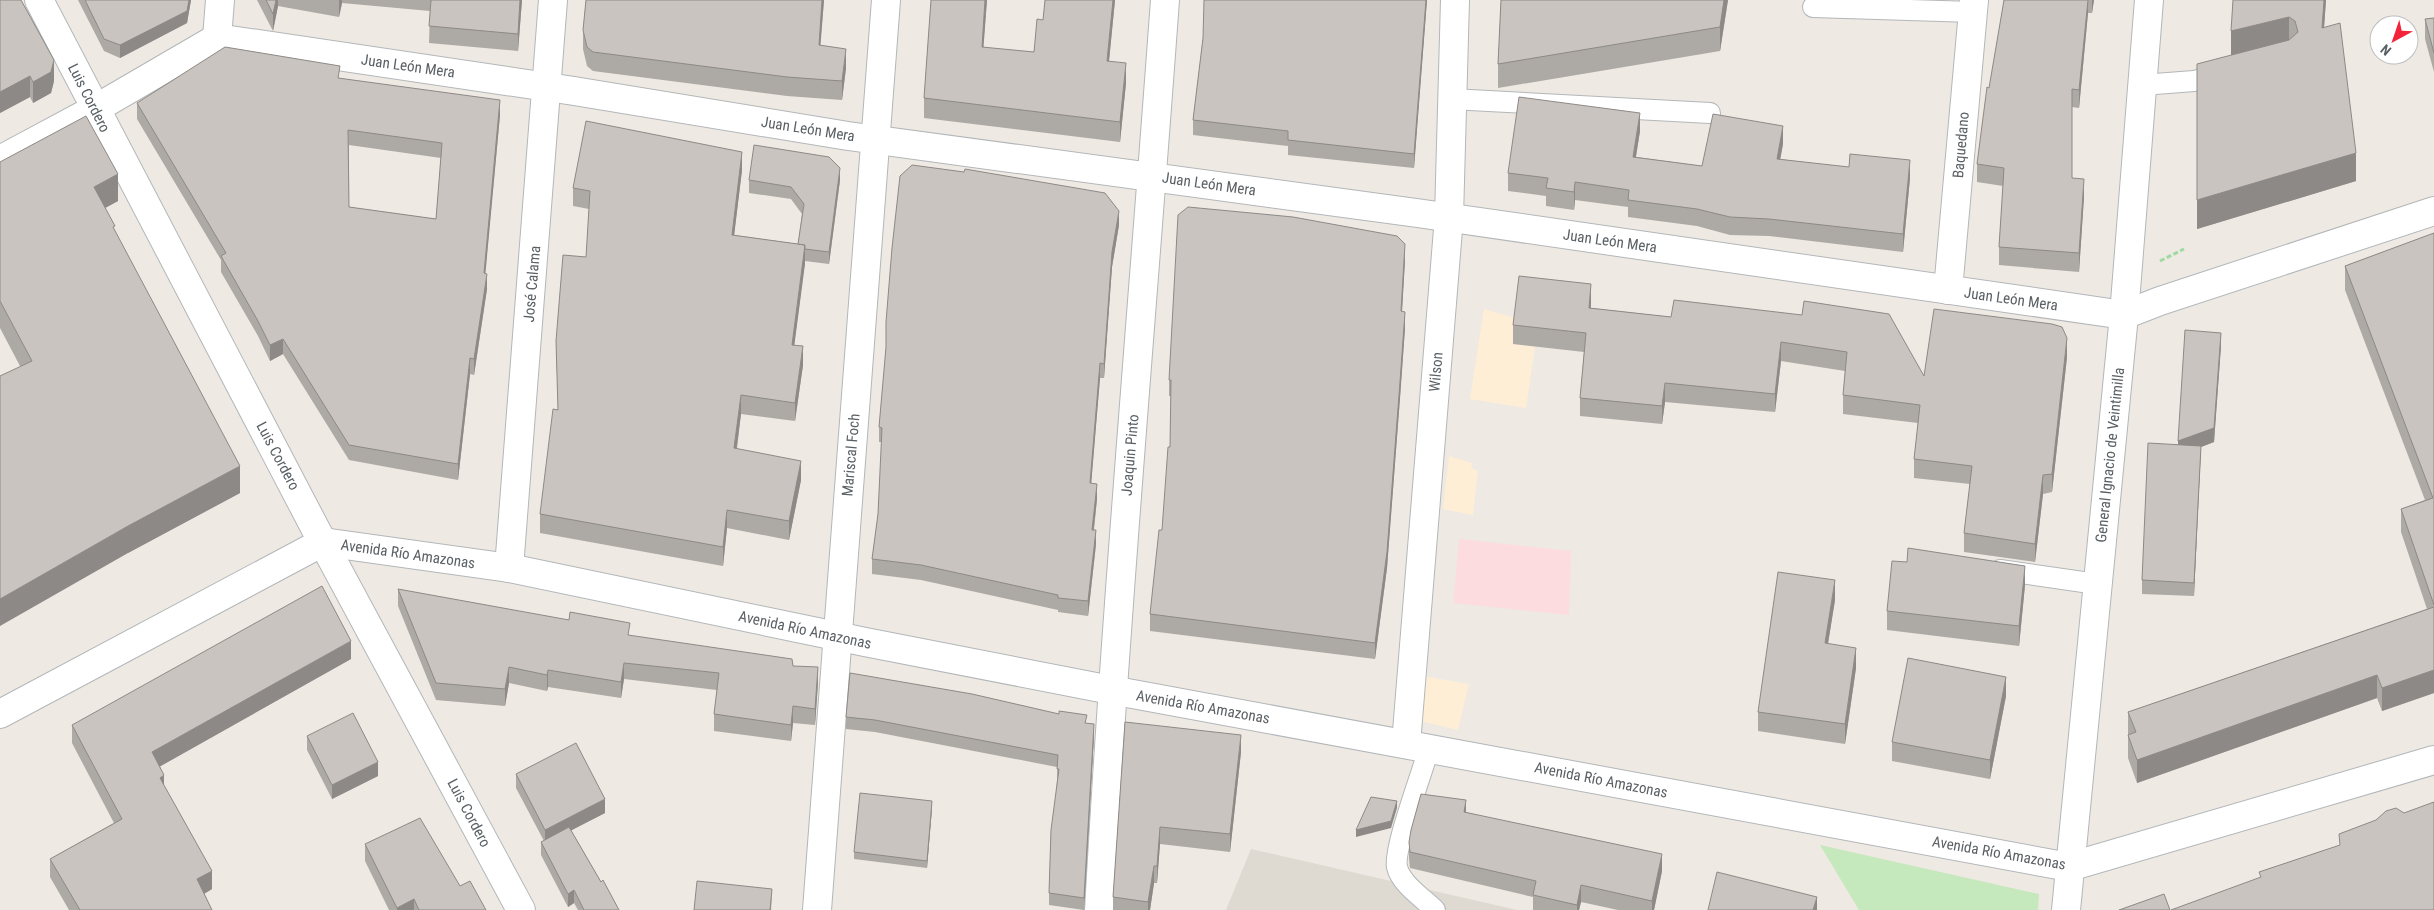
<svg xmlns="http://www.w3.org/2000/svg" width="2434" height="910" viewBox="0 0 2434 910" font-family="'Roboto Condensed',sans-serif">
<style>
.commercial{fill:#ffeed6}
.education{fill:#ded9d1}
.medical{fill:#fddce0}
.green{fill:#c5e8bd}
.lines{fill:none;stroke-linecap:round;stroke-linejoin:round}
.service-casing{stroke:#b3b7ba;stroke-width:22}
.minor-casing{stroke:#b3b7ba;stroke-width:30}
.tertiary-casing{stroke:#b3b7ba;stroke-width:30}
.path{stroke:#9fdaa3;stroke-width:3;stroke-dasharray:5 2.5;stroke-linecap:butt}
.service{stroke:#fff;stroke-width:20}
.minor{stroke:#fff;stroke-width:28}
.tertiary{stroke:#fff;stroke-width:28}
.wall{fill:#ada9a4;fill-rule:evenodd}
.shaded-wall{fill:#8d8986}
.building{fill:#c9c4bf;stroke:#8d8986;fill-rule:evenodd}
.labels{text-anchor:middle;stroke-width:4;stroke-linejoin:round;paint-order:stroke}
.street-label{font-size:15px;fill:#5a6064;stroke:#fff}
</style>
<rect width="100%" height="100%" fill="#eee9e2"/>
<g class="commercial">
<polygon points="1484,309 1516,318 1513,344 1535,347 1526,408 1470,399"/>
<polygon points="1449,456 1472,463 1471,468 1478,471 1473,515 1443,509"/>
<polygon points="1422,676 1469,684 1458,730 1416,720"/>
</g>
<polygon class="education" points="1251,849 1517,910 1226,910"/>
<polygon class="medical" points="1459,539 1571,551 1569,615 1453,603"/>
<polygon class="green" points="1820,845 2039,894 2038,910 1859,910"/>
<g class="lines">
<g class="service-casing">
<g id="service">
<polyline points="1813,7 1973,12"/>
<polyline points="2142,85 2194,81 2224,74"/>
<polyline points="1451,99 1710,113"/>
<polyline points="2000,570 2097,584"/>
<path d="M1429,748C1423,771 1393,849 1397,867C1401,884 1423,898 1435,910"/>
</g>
</g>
<g class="minor-casing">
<g id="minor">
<polyline points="39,0 314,526 521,910"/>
<polyline points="217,38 220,0"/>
<polyline points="1948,290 1974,0"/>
<polyline points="509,568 553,0"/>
<polyline points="1406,744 1449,217 1455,0"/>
<polyline points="817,910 886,0"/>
<path d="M1099,910C1116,606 1143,303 1165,0"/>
<polyline points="2066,910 2124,315 2149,0"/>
</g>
</g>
<g class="tertiary-casing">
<g id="tertiary">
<polyline points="0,160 95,109 217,38 574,91 848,136 1417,213 2124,315 2160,301 2434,211"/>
<polyline points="0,714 323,542 509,568 865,642 1111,690 2069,867 2434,760"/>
</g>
</g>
<polyline class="path" points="2160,261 2184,249"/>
<use href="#service" class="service"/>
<use href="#minor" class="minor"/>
<use href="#tertiary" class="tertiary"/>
</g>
<g class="wall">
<polygon points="0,0 54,81 51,93 33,103 30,97 0,113"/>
<polygon points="78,0 191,0 187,23 120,58 104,51"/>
<polygon points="257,0 522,0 518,51 429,43 430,11 342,3 339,17 278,6 273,31"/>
<polygon points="586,0 824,0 820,46 846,68 842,100 787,96 593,71 587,66 583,49 583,30"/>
<polygon points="931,0 987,0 983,48 1034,52 1043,20 1045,0 1115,0 1109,61 1126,83 1120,142 924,118 924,98"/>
<polygon points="1427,0 1414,168 1288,155 1288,146 1193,135 1193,120 1203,38"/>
<polygon points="1501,0 1728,0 1720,51 1498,88 1498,64"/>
<polygon points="2004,0 2094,0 2092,13 2088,13 2079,108 2072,107 2072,178 2084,197 2079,272 1999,265 1999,247 2003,186 1977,182 1977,164"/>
<polygon points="2233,0 2326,0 2324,27 2356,181 2197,229 2231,55"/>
<polygon points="2434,18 2434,72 2425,39 2425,19"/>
<path d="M340,78L500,115L485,274L487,289L474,375L470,374L458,480L349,460L283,354L270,361L258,336L221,272V260L137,119V103ZM349,145L441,158L436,219L349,207Z"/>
<polygon points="1640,131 1636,157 1702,166 1783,144 1780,159 1910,178 1903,252 1769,236 1730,235 1697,226 1628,217 1628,207 1575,200 1574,210 1546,206 1546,196 1508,191 1508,173"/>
<polygon points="0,162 118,201 105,208 115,231 240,493 128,553 20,366 0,328"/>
<polygon points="742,170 734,235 798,244 802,214 791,199 749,193 749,180 840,180 829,264 805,261 794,345 803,365 795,421 741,414 737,449 801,480 789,540 727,528 723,566 540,533 540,514 558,409 556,341 586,257 589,209 573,206 573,188"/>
<polygon points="1119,225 1112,267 1104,378 1100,378 1091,484 1097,499 1094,530 1096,544 1088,616 1058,612 1058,610 921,580 872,574 872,559 878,514 882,442 879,442 879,427 886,351 886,322"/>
<polygon points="2434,233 2434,693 2382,711 2377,698 2137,783 2128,758 2128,712 2427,609 2401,532 2401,509 2425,500 2345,290 2345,266"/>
<polygon points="1405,260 1402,311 1405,328 1400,398 1387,568 1375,659 1150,631 1150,614 1162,530 1170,447 1171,396 1169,396 1169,380"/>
<polygon points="1591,303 1591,308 1671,317 1802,315 1924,376 2067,357 2052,492 2043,494 2035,562 1964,552 1964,533 1970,484 1914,478 1914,459 1918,423 1843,414 1843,395 1845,371 1781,361 1775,412 1665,402 1662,424 1580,416 1580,398 1584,352 1513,344 1513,325"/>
<polygon points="2221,346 2214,442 2201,447 2194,596 2142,594 2142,580 2178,444"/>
<polygon points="2025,585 2019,646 1887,630 1887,611"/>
<polygon points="398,589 630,636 793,666 818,683 815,725 793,723 791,741 714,731 714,714 717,690 624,679 621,698 548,687 547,691 509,683 505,706 436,700 398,606"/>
<polygon points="1835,600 1828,643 1856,668 1845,744 1758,731 1758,712"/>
<polygon points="351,659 160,766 164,786 212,889 204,894 212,910 69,910 50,877 50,859 114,823 72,743 72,725"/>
<polygon points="2006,696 1990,779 1892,761 1892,742"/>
<polygon points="846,717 1087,724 1094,736 1084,910 1049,905 1049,893 1057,781 1057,767 875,732 846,729"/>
<polygon points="1125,722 1241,752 1230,852 1160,844 1157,883 1154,883 1150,910 1113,910 1113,897"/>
<polygon points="307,736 378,776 332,799 307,750"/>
<polygon points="516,774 605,813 571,830 601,882 619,910 578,910 574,903 568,907 541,855 541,842 544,841 516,788"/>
<polygon points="932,808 927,868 854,859 854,852"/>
<polygon points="1466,812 1662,871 1654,910 1618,910 1581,902 1579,910 1533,910 1533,897 1410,868 1409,859 1409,842"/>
<polygon points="365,844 460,886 486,910 389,910 365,861"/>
</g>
<g class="shaded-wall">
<polygon points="189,0 191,0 187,23 120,58 120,45"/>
<polygon points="276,0 278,0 278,6 273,31 273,14"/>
<polygon points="339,0 342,0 342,3 339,17"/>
<polygon points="520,0 522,0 518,51 518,34"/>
<polygon points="822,0 824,0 819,64 819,45"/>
<polygon points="985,0 987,0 982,67 982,47"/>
<polygon points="1113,0 1115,0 1107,81 1107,61"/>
<polygon points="1426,0 1427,0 1414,168 1414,154"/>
<polygon points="1724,0 1728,0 1720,51 1720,27"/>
<polygon points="2088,0 2088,13 2079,108 2079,90"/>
<polygon points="2092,0 2094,0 2092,13"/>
<polygon points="2324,0 2326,0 2322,56 2322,28"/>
<polygon points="2289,17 2289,45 2231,59 2231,31"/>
<polygon points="846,49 846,68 842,100 842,81"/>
<polygon points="54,60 54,81 51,93 33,103 33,82"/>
<polygon points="1126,63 1126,83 1120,142 1120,122"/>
<polygon points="30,76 30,97 0,113 0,92"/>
<polygon points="500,100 500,115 484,289 484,273"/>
<polygon points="1640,113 1640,131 1633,174 1633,157"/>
<polygon points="1783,126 1783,144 1777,177 1777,159"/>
<polygon points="742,152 742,170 732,253 732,235"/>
<polygon points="2356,153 2356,181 2197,229 2197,200"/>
<polygon points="1910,160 1910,178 1903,252 1903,234"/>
<polygon points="840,168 840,180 829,264 829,252"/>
<polygon points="118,174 118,201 94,214 94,187"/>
<polygon points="2084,179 2084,197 2079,272 2079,253"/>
<polygon points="1575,182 1575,200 1574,210 1574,192"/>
<polygon points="1119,211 1119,225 1112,267 1104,378 1104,364 1112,252"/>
<polygon points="1405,244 1405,260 1401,328 1401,311"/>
<polygon points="805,245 805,264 792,363 792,345"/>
<polygon points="487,274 487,289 474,375 474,359"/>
<polygon points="1591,284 1591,303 1589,327 1589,308"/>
<polygon points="1405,312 1405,328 1400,398 1387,568 1375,659 1375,643"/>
<polygon points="2221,333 2221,346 2214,442 2201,447 2194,596 2194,583 2178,455 2178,441"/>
<polygon points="2067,338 2067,357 2052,492 2052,474"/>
<polygon points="283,339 283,354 270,361 270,345"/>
<polygon points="1781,342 1781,361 1775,412 1775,394"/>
<polygon points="803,346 803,365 795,421 795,403"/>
<polygon points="470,358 470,374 458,480 458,464"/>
<polygon points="1100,363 1100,378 1090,498 1090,483"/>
<polygon points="1665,383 1665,402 1662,424 1662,406"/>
<polygon points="741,395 741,414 734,467 734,448"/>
<polygon points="801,461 801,480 789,540 789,521"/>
<polygon points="240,466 240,493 128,553 0,626 0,599 128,526"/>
<polygon points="2043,475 2043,494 2035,562 2035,544"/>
<polygon points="1097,484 1097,499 1092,544 1092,530"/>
<polygon points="727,510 727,528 723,566 723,547"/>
<polygon points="1096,530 1096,544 1088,616 1088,601"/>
<polygon points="2025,566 2025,585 2019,646 2019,626"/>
<polygon points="1835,580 1835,600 1825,662 1825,643"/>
<polygon points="351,641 351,659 152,771 152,752"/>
<polygon points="1856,648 1856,668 1845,744 1845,724"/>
<polygon points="624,663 624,679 621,698 621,682"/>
<polygon points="509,667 509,683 505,706 505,689"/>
<polygon points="818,667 818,683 815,725 815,709"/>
<polygon points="548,670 548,687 547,691 547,675"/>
<polygon points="2434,670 2434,693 2382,711 2382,688"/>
<polygon points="2377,675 2377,698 2137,783 2137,760"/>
<polygon points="2006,677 2006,696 1990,779 1990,760"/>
<polygon points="793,706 793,723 791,741 791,725"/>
<polygon points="1094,724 1094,736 1084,910 1084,898"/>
<polygon points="1241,735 1241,752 1230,852 1230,834"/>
<polygon points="378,762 378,776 332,799 332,785"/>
<polygon points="164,775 164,794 160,778"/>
<polygon points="605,799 605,813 545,844 545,830"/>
<polygon points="1466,800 1466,817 1464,812"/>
<polygon points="932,801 932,808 927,868 927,861"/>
<polygon points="1397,801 1397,808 1391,828 1356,837 1356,830"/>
<polygon points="1160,827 1160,844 1157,883 1157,866"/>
<polygon points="1662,854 1662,871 1654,910 1652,910 1652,901"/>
<polygon points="1154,866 1154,883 1150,910 1148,910 1148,902"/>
<polygon points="212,871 212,889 197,898 197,879"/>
<polygon points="1581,885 1581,902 1579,910 1577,910 1577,905"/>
<polygon points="772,889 771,910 770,910"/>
<polygon points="574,890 574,903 568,907 568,894"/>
<polygon points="1817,897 1817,910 1813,910"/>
<polygon points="414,899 414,910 397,910 397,908"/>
</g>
<g class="building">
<polygon points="0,0 21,0 54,60 51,72 33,82 30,76 0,92"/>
<polygon points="85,0 189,0 187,11 120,45 104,39"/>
<polygon points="266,0 276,0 273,14"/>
<polygon points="431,0 520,0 518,34 429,26"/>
<polygon points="586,0 822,0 819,45 846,49 842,81 787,77 593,52 587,47 583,30"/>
<polygon points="931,0 985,0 982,47 1034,52 1037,19 1043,20 1045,0 1113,0 1107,61 1126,63 1120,122 924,98"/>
<polygon points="1204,0 1426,0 1414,154 1288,140 1288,131 1193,120 1203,38"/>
<polygon points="1501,0 1724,0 1720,27 1498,64"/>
<polygon points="2004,0 2088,0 2079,90 2072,89 2072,178 2084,179 2079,253 1999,247 2004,168 1977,164 1987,87 1989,88"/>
<polygon points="2233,0 2324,0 2322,28 2340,23 2356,153 2197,200 2197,64 2289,40 2298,32 2295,21 2289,17 2231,31"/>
<polygon points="2434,18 2434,53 2425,19"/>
<path d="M225,47L340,66L338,78L500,100L484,273L487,274L474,359L470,358L458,464L349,445L283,339L270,345L258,321L221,256L226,253L137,103ZM348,130L442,143L436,219L349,207Z"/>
<polygon points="1519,97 1640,113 1633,157 1702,166 1713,114 1783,126 1777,159 1849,167 1850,154 1910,160 1903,234 1769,219 1730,217 1697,209 1628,200 1629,190 1575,182 1574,192 1546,188 1548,178 1508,173"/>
<polygon points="86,116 118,174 94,187 115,226 113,227 240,466 128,526 0,599 0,376 32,361 0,301 0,162"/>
<polygon points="586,121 742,152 732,235 805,245 792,345 803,346 795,403 741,395 734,448 801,461 789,521 727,510 723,547 540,514 553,409 558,410 556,341 563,255 586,257 590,191 573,188"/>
<polygon points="754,145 829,157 840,168 829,252 805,249 805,245 798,244 804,204 791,187 749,180"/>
<polygon points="912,165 964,172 965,169 1105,193 1119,211 1112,252 1104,364 1100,363 1090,483 1097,484 1092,530 1096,530 1088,601 1058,598 1058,595 921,565 872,559 878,514 882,428 879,427 886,347 886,322 892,248 900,176"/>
<polygon points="1188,207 1293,217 1397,236 1405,244 1401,311 1405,312 1400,382 1387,552 1375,643 1150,614 1159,530 1162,530 1168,447 1170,447 1171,380 1169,380 1178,215"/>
<polygon points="2434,233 2434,605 2401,509 2433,498 2345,266"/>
<polygon points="1519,276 1591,284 1589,308 1671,317 1674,300 1802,315 1804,301 1889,314 1924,376 1934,309 2052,324 2062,327 2067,338 2052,474 2043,475 2035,544 1964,533 1972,466 1914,459 1920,405 1843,395 1847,352 1781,342 1775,394 1665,383 1662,406 1580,398 1586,333 1513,325"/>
<polygon points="2185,330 2221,333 2214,428 2178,441"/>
<polygon points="2148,443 2201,446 2194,583 2142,580"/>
<polygon points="1908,548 2025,566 2019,626 1887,611 1892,561 1907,562"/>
<polygon points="1778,572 1835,580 1825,643 1856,648 1845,724 1758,712"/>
<polygon points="322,586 351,641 152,752 164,775 160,778 212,871 197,879 212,910 80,910 50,859 122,819 72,725"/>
<polygon points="398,589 569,620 570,612 630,623 628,635 792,659 793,666 818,667 815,709 793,706 791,725 714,714 719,673 624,663 621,682 548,670 547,675 509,667 505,689 436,683"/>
<polygon points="2434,607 2434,670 2382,688 2377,675 2137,760 2128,735 2136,732 2128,712"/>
<polygon points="1908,658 2006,677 1990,760 1892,742"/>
<polygon points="850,673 972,694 1059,714 1059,711 1087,715 1085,723 1094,724 1084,898 1049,893 1051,830 1059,769 1057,769 1058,755 875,720 846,717"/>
<polygon points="353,713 378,762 332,785 307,736"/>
<polygon points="1125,722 1241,735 1230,834 1160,827 1157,866 1154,866 1148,902 1113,897"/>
<polygon points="576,743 605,799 545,830 516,774"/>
<polygon points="860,793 932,801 927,861 854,852"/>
<polygon points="1421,794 1466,800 1464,812 1662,854 1652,901 1581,885 1577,905 1533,895 1536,881 1410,852 1409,842 1411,830"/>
<polygon points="1371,797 1397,801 1391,821 1356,830"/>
<polygon points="2434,802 2434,910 2171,910 2261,877 2259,872 2340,845 2339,834 2376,820 2386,811 2396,808 2404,813"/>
<polygon points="420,818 460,886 470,881 486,910 419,910 414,899 397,908 365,844"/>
<polygon points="569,827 601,882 603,880 619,910 584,910 574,890 568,894 541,842"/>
<polygon points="1717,872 1817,897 1813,910 1708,910"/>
<polygon points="697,881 772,889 770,910 694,910"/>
<polygon points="2164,894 2170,910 2119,910"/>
</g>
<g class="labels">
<g class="street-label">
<text transform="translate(408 66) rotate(8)" y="5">Juan León Mera</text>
<text transform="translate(89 98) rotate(63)" y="5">Luis Cordero</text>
<text transform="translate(808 129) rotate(9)" y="5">Juan León Mera</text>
<text transform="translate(1961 145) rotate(-85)" y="5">Baquedano</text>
<text transform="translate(1209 184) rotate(8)" y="5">Juan León Mera</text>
<text transform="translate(1610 241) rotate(8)" y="5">Juan León Mera</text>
<text transform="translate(532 284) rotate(-85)" y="5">José Calama</text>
<text transform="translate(2011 299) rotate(8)" y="5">Juan León Mera</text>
<text transform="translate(1436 372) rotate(-85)" y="5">Wilson</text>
<text transform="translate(851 455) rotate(-85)" y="5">Mariscal Foch</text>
<text transform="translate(1130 455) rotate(-85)" y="5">Joaquin Pinto</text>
<text transform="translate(2110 455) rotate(-84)" y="5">General Ignacio de Veintimilla</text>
<text transform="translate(278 456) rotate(62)" y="5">Luis Cordero</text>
<text transform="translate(408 554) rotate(8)" y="5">Avenida Río Amazonas</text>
<text transform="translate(805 630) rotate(12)" y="5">Avenida Río Amazonas</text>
<text transform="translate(1203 707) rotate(10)" y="5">Avenida Río Amazonas</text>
<text transform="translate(1601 780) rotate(11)" y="5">Avenida Río Amazonas</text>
<text transform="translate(469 813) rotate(62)" y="5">Luis Cordero</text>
<text transform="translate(1999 853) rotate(10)" y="5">Avenida Río Amazonas</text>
</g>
</g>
<g transform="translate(2394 40) rotate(220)"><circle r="24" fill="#ffffff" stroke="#bdbfc1"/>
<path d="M0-4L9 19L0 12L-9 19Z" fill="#f3233a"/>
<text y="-8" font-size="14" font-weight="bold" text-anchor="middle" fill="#5a6064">N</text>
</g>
</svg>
